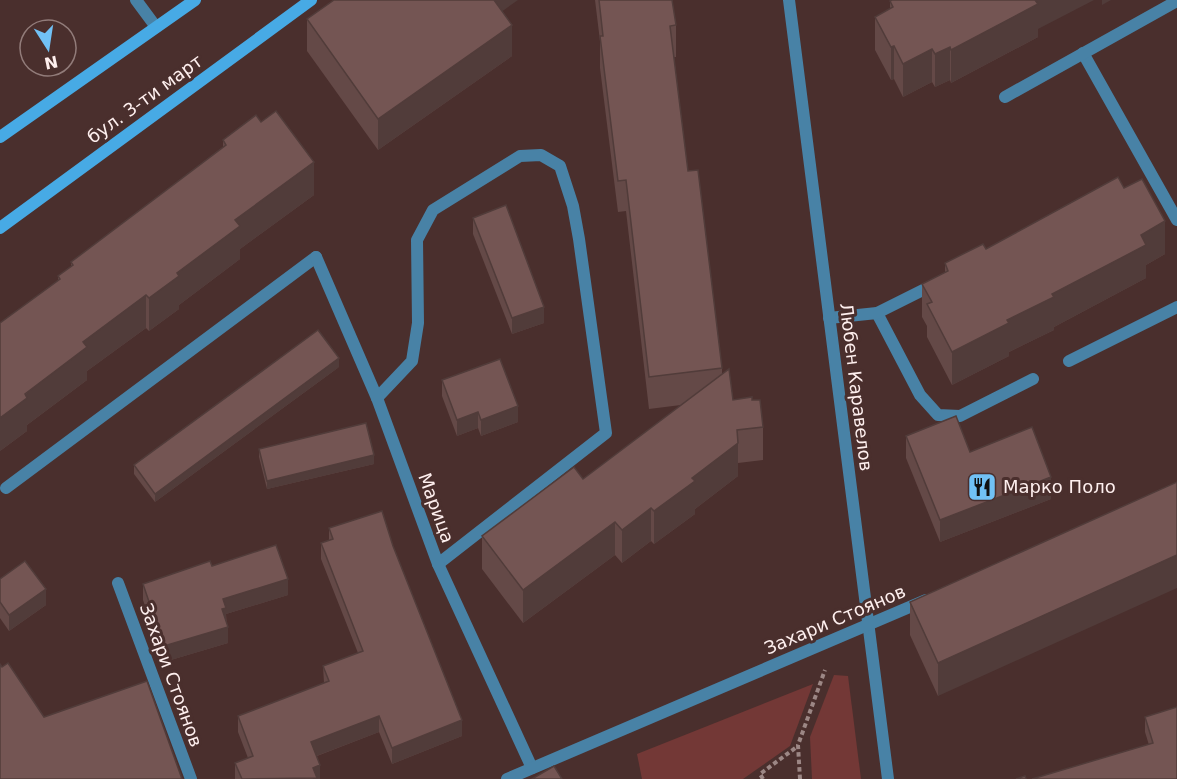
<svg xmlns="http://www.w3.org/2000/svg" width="1177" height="779" viewBox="0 0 1177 779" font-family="'DejaVu Sans',sans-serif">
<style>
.green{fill:#733836}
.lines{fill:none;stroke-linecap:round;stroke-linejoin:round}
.path{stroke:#9c8785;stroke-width:4;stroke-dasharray:4.5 3;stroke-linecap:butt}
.lane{stroke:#4882a6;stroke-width:12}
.street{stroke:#4882a6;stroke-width:12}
.secondary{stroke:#47aae5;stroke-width:12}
.wall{fill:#644947}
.shaded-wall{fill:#513c3a}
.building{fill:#745553;stroke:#513c3a;stroke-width:1.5}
.labels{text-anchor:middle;stroke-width:6;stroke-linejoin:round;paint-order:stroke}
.street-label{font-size:18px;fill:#feefee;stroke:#4a2f2d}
.poi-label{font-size:18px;fill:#feefee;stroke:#4a2f2d;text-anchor:start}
</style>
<rect width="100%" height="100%" fill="#4a2f2d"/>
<g class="green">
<polygon points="834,675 848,676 861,779 812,779 810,737"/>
<polygon points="813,684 790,746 743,779 642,779 637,754"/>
</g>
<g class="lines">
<g class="path">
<polyline points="763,779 760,774 798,746"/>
<polyline points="800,779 798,745 825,670"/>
</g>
<g class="lane">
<polyline points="1083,53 1177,220"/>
<polyline points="1005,97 1177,1"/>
<polyline points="877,313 920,395 938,415 960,416 1033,379"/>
<polyline points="829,318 877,313 937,283"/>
<polyline points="1069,361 1177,307"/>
<polyline points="377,398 412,361 418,323 417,240 433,210 520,156 541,155 560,166 573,206 579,239 606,433 438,564"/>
<polyline points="6,488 316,257"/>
</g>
<g class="street">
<polyline points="136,0 156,27"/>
<polyline points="789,0 888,779"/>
<polyline points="316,257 377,398 438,564 532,768"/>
<polyline points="118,583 191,779"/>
<polyline points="507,779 926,600"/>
</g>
<g class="secondary">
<polyline points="0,137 195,0"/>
<polyline points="0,228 311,0"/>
</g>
</g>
<g class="wall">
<polygon points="595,0 672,0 676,25 676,57 674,57 688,171 722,368 722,374 733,400 752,400 763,427 763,460 738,463 738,476 695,509 695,514 654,544 651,541 622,563 615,555 523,623 482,569 482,536 583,479 681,405 649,409 626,211 618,212 600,68 600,41"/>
<polygon points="890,1 1038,29 1038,37 951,83 950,80 935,87 932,82 903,97 894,79 891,80 875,50 875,17 890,9"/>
<polygon points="502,11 512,56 378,150 307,51 307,19"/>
<polygon points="223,140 314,195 240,249 240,259 179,305 179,309 149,331 146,328 87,371 87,380 27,425 27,431 0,451 58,280 58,276 71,267 71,262 223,147"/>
<polygon points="1124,188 1165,254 1146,265 1146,278 1054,327 1054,330 1009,352 1009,356 952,385 927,337 927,326 922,317 922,284 945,273 945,263 986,249"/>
<polygon points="473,218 544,323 512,334 473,234"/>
<polygon points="339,367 155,502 134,474 134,465"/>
<polygon points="442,380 518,422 481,436 478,428 457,436 442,396"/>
<polygon points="906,436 970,452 1051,499 940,542 906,458"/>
<polygon points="259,449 374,464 267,489 259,457"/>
<polygon points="1177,482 938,696 910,635 910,602"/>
<polygon points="329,528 393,546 462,736 392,764 379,732 317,756 320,779 235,779 235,763 248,758 238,732 238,716 324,683 323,666 358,653 321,559 321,543 329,540"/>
<polygon points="212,566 288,595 226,614 228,643 164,662 143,600 143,584"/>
<polygon points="0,579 46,605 9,631 0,618"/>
<polygon points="1145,717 1177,779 1149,745 1145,732"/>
</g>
<g class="shaded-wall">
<polygon points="487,0 518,0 487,22"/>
<polygon points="1034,0 1094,0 1038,29 1038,37 951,83 951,50"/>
<polygon points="1102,0 1111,0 1102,5"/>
<polygon points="512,25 512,56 378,150 378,119"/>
<polygon points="894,46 894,79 891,80 891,47"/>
<polygon points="950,47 950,80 935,87 935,54"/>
<polygon points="932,49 932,82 903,97 903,64"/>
<polygon points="314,162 314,195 240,249 240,259 179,305 179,309 149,331 149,298 235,220"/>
<polygon points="1165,221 1165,254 1146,265 1146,278 1054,327 1054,330 1009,352 1009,356 952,385 952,352 1052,294 1141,235"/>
<polygon points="146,295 146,328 87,371 87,380 27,425 27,431 0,451 0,418 83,342"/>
<polygon points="544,307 544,323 512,334 512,318"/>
<polygon points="339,358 339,367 155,502 155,494"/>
<polygon points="518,406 518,422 481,436 481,420"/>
<polygon points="478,412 478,428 457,436 457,420"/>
<polygon points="738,443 738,476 695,509 695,514 654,544 654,511 692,478"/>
<polygon points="374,455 374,464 267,489 267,481"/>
<polygon points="1051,477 1051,499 940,542 940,520"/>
<polygon points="651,508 651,541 622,563 622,530"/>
<polygon points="615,522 615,555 523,623 523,590"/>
<polygon points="1177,555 1177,588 938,696 938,663"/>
<polygon points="288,579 288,595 226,614 226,624 222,609 223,599"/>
<polygon points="46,589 46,605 9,631 9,615"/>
<polygon points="228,627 228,643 164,662 164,646"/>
<polygon points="379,716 379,732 311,758 311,742"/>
<polygon points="462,720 462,736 392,764 392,748"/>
<polygon points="320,765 320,779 313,779 313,768"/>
</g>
<g class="building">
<polygon points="334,0 494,0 512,25 378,119 307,19"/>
<polygon points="599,0 672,0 676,25 670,26 688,171 698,170 722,368 649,377 626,180 618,181 600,36 603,36"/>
<polygon points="892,0 1035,0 1038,4 951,50 950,47 935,54 932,49 903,64 894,46 891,47 875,17 893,7 890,1"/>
<polygon points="276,111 314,162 235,220 240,226 177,273 179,276 149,298 146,295 83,342 87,347 25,394 27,398 0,418 0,323 60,279 58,276 73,265 71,262 226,145 223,140 256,115 261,122"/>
<polygon points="1118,177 1124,188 1142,179 1165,221 1141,235 1146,245 1052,294 1054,297 1007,320 1009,323 952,352 927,304 932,302 922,284 948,271 945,263 983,244 986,249"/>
<polygon points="506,205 544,307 512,318 473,218"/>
<polygon points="318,330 339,358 155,494 134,465"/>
<polygon points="500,359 518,406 481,420 478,412 457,420 442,380"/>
<polygon points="729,369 733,400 752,397 752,400 760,400 763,427 737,430 738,443 692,478 695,481 654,511 651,508 622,530 615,522 523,590 482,536 574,467 583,479"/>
<polygon points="956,416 970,452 1032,427 1051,477 940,520 906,436"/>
<polygon points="366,423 374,455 267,481 259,449"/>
<polygon points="1177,482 1177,555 938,663 910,602"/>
<polygon points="382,511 393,546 462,720 392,748 379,716 311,742 320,765 313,768 317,778 242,779 235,763 253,756 238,716 329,681 323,666 363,651 321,543 333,539 329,528"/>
<polygon points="276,545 288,579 223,599 226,608 222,609 228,627 164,646 143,584 210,561 212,566"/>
<polygon points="25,561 46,589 9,615 0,602 0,579"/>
<polygon points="8,663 44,717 147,681 182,779 0,779 0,664 2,667"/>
<polygon points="1177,707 1177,779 1032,779 1153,743 1145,717"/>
<polygon points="554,766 562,779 532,779"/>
<polygon points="1025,776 1026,779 1016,779"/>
</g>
<defs>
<g id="restaurant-square" transform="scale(1.5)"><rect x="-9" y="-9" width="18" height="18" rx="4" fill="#71c1f5" stroke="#4a2f2d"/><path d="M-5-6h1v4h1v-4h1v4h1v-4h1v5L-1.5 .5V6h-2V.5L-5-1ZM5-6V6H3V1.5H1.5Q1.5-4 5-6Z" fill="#111"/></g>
</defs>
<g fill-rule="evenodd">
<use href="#restaurant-square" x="982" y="487"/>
</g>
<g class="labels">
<g class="street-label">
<text transform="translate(145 99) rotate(-36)" y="6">бул. 3-ти март</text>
<text transform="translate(856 387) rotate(83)" y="6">Любен Каравелов</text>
<text transform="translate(436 508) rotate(70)" y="6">Марица</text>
<text transform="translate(835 620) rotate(-23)" y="6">Захари Стоянов</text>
<text transform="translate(171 675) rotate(70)" y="6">Захари Стоянов</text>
</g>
<g class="poi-label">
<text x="1003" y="493">Марко Поло</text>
</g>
</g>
<g transform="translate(48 48) rotate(168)"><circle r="28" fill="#4a2f2d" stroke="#927c7a" stroke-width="1.5"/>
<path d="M0-4.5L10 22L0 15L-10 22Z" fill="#71c1f5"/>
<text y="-9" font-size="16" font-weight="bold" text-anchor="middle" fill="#feefee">N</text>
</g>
</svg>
